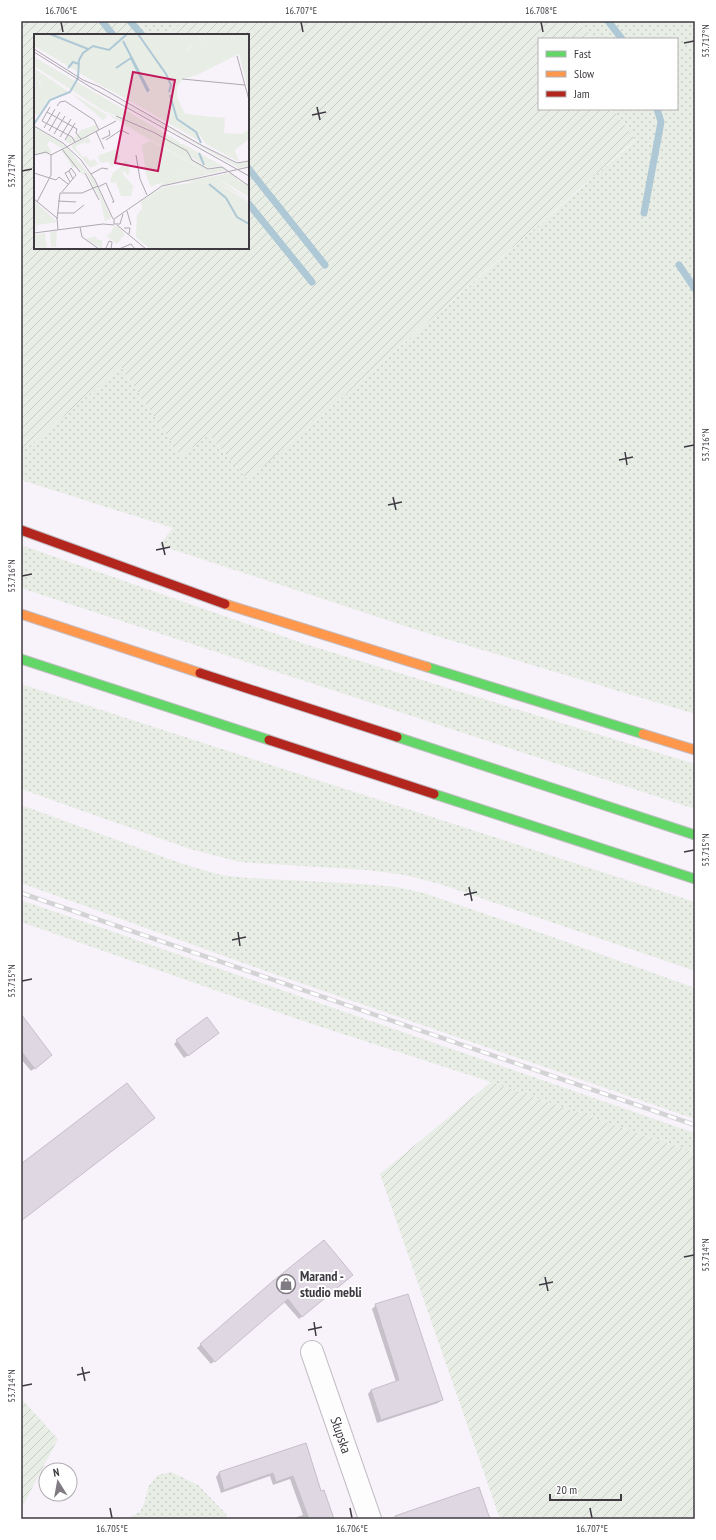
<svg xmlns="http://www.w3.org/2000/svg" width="716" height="1540" viewBox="0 0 716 1540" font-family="'PT Sans Narrow',sans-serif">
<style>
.grass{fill:url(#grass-dots)}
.garden{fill:url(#garden-furrows)}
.shadow{fill:#0003}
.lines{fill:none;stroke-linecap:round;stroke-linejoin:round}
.stream{stroke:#aec8d6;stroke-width:7}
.building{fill:#dfd8e3;stroke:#c5c0c7}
.street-casing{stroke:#c2bdc4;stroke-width:24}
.fast-casing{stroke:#c2bdc4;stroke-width:11}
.slow-casing{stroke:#c2bdc4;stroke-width:11}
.jam-casing{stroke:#c2bdc4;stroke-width:11}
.street{stroke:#fefdfe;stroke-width:22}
.fast{stroke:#63d668;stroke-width:9}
.slow{stroke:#ff974d;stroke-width:9}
.jam{stroke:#b3261e;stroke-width:9}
.rail-casing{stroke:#d3d2d5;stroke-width:4.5}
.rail{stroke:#fff;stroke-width:3;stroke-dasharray:9;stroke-linecap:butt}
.ticks{fill:none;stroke:#3f3a42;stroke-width:1.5}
.labels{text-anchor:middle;stroke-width:4;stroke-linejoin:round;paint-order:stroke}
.poi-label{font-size:14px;font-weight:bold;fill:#3f3a42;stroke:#fff;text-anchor:start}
.street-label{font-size:14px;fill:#3f3a42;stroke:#fff}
.inset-river{fill:none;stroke:#aec8d6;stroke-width:2}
.inset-road{fill:none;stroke:#aea8b0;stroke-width:1}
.view{fill:#c2185b;fill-opacity:0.15;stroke:#c2185b;stroke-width:2}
.inset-edge{fill:none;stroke:#3f3a42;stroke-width:2}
.neatline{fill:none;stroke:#3f3a42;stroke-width:1.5}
.ticks-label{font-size:10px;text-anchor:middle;fill:#3f3a42}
</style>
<defs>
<pattern id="grass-dots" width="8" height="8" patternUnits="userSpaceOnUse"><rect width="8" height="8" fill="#e8eee6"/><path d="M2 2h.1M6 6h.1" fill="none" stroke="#c8cdc6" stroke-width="1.8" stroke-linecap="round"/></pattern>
<pattern id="garden-furrows" width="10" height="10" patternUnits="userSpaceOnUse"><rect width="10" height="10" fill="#e8eee6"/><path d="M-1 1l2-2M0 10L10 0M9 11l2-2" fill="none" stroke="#c8cdc6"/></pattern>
</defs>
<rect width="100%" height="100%" fill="#f8f2fa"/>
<g class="grass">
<polygon points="132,21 183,21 169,35 142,35"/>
<polygon points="577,21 695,21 695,714 423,632 159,545 173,528 21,480 21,453 121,367 181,455 209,435 248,480 635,141 613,109 677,109 677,39 594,39"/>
<polygon points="21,545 308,645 695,764 695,809 21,588"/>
<polygon points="21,684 695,902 695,971 440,884 405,875 368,870 240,862 190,849 21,789"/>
<polygon points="21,805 180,863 221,875 247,878 362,884 396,887 424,893 561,940 695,988 695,1119 277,975 21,883"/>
<polygon points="21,900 695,1133 695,1153 491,1082 303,1021 21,922"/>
<polygon points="171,1472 198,1485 226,1514 228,1519 121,1519 130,1517 140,1512 145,1501 148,1487 158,1475"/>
</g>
<g class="garden">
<polygon points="21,21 132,21 142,35 35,35 35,248 248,248 248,35 169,35 183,21 577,21 594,39 539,39 539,109 613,109 635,140 248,480 209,435 181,456 121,367 21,453"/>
<polygon points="491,1082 695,1153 695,1519 500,1519 380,1174"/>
<polygon points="21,1398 58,1439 21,1509"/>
</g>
<g class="shadow">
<polygon points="21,1016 48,1058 31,1071 21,1059"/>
<polygon points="215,1036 184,1058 174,1044 177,1041"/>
<polygon points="349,1278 299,1319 284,1302 211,1364 197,1348 273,1282"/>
<polygon points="376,1305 441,1400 438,1403 377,1423 368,1394 371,1390 396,1382 372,1309"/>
<polygon points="306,1444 321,1492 332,1519 291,1519 303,1515 290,1479 273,1485 270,1476 221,1493 216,1477 219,1473"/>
</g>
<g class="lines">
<g class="stream">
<polyline points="102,21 113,35"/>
<polyline points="130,21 142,35"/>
<polyline points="608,21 622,39"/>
<polyline points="248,168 325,265"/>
<polyline points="248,203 312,282"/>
<polyline points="644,213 661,122 657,109"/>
<polyline points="679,265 695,289"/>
</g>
</g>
<g class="building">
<polygon points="21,1014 52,1055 35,1069 21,1051"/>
<polygon points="207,1017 219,1033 188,1056 176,1040"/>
<polygon points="127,1083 155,1118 21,1221 21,1164"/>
<polygon points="324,1240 353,1275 302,1317 288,1299 215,1362 200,1344 273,1281"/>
<polygon points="408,1294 443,1400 381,1420 371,1390 399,1380 375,1304"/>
<polygon points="306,1443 321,1491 324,1490 334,1519 309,1519 293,1476 276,1482 273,1473 224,1490 219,1472"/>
<polygon points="479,1487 490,1519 395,1519 395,1516"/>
</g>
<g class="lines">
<g class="street-casing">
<polyline id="street" points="312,1352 370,1519"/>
</g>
<g class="fast-casing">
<g id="fast">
<polyline points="21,659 269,740"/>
<polyline points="427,667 643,734"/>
<polyline points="397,737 695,835"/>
<polyline points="434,794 695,879"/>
</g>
</g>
<g class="slow-casing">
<g id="slow">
<polyline points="225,604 427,667"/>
<polyline points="21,614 200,673"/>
<polyline points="643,734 695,750"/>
</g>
</g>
<g class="jam-casing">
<g id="jam">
<polyline points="21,530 225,604"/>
<polyline points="200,673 397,737"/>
<polyline points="269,740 434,794"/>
</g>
</g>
<use href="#street" class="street"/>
<use href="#fast" class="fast"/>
<use href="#slow" class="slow"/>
<use href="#jam" class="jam"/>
<g class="rail-casing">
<polyline id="rail" points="21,893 695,1125"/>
</g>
<use href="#rail" class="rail"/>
</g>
<path class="ticks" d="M61,22L63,32M301,22L303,32M541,22L543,32M684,43L694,41M317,107L320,120M312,115L326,112M22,171L32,169M684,447L694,445M625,452L627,465M619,460L633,457M393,497L396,510M388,505L402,502M162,542L165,555M156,550L170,547M22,576L32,574M684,852L694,850M469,887L472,901M464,895L477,892M238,932L240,946M232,940L246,937M22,981L32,979M684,1257L694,1255M545,1277L548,1291M539,1285L553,1282M314,1322L316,1336M308,1330L322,1327M82,1367L85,1381M77,1375L90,1372M22,1386L32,1384M110,1508L112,1518M350,1508L352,1518M590,1508L592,1518"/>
<defs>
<g id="shop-ring" transform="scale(1)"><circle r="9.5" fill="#fff" stroke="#807a82" stroke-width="1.5"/><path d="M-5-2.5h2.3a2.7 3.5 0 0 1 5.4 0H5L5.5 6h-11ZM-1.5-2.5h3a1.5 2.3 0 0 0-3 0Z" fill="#807a82"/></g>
</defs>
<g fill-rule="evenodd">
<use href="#shop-ring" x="286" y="1284"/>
</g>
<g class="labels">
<g class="poi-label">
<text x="300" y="1281">Marand -<tspan x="300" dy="16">studio mebli</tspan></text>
</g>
<g class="street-label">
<text transform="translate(341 1435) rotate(71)" y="5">Słupska</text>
</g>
</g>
<g transform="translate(34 34)">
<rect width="215" height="215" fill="#f8f2fa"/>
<path d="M0,0H167L165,3L170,8L180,15L175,16L163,8L156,12L148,28L146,45L148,46L143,53V63L151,80L191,84L190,99L207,100L215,96V105L201,116L205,128L172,110L166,101H163L164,106L94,66L102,61L108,69L133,48L126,33L108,42L98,23L61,48L0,12ZM0,23L146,108L145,110H149L196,136L186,132L174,134L115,95L70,77L0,32ZM0,41L4,45L7,55L16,59L1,81L0,89ZM46,45L202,130L215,128V132L205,134ZM71,79L110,94L153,118L157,124L175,136L186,133L193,136L176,140ZM83,87L175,140L123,153L130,149L122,150L134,144L164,136ZM62,91L64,96L36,110L31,107L34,102L40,105L47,96ZM0,93L32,112L27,114L16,107L13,110L18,119L0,121ZM54,102L57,108L52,110L51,108L42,112V115L49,123L52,122L56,127L60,125L64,130L56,134L37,112ZM33,113L60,146L77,183L76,185L71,187L66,165L52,138L49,140L51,144L42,132L39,134L27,116ZM91,127L95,130L96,137L94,142L89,136V140L100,153L96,157L93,154L95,151L91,150L84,136ZM197,139L204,146L215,152V163L181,143L215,166L182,148H150ZM0,166L23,188L3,191L2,198ZM80,192L85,193L91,200L83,210L72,202L76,200ZM23,197L22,213H17L16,198ZM11,199L13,214L0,213V201ZM61,202L64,206H68V215L52,205Z" fill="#e8eee6"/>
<path d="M0,34L35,58L17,64L3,82L0,75L6,74L16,59L7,55L6,48L0,41ZM37,59L73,81L72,84L69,86ZM84,135L91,150H95L94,157L99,155L97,162H87L82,148L78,149L76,147L79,139Z" fill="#e8eee6"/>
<path d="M167,0H215V3L180,15L170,8L165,3Z" fill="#e8eee6"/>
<path d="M170,147L182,148L215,168L214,215H116L102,203L103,181L108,175L107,167L129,153Z" fill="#e8eee6"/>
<path d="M109,0H152L148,12L135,11L120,19Z" fill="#e8eee6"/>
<path d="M215,3V59L205,20L163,41L142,47L139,39L160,8L166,9L175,16ZM98,23L108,42L126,32L135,53L108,69L102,61L94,66L61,48ZM116,107L163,135L164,136L134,144L117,153L112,141L108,111ZM81,115L86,123L78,133L75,128L66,129L64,122Z" fill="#e8eee6"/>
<path class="inset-river" d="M16,0L54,15M104,0L132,40L137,51L135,58M89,7L115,57M97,24L114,58M34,34L39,28L45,30M82,34L97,24M136,61L143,85L162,98L167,109M0,90L16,66L36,58L44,44L45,26L49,19L59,12L75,16L93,0M165,119L170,131M175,150L192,164L203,183L215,190"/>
<path class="inset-road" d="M0,15L49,46L66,53L167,111L203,129L215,127M0,18L58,54L215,142M203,22L215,66M148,45L211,51M23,72L26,68L31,67L60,86L65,96M16,73L13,78L43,95L42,99L47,105M13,78L8,87L38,103L41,108M82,82L119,98L153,117L158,126L174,135L188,133L215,152M0,92L29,109L47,126L61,146L79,185M10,94L21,75M15,97L26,78M62,97L70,115M20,100L31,82M26,103L37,85M68,105L76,101L75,96M31,106L41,89M72,106L87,96L95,100M28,115L46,138M0,121L12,118L17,121M102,121L106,145L113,161M35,137L31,139L36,148M0,139L22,146L25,143L34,150M51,139L65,166M57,140L68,134L74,135M64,153L72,149L80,168H78M28,158L42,141L37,134L35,137L39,145M0,165L23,184L24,196M24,167L42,168M3,168L17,141V121L82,87M93,177L97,191M23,179H40L50,171M89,180L86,190H80V185L128,152L215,133M23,185L26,159H48L64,152M83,191L112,215M46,193L48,203L65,215M90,194H96L95,200M0,199L69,190L80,191M72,214L75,207L78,208L77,215M85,215L97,210L101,215"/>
<path class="view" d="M99,38L141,46L124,137L81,129Z"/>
<rect width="215" height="215" class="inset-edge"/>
</g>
<rect width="716" height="1540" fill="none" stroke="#ffffff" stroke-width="44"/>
<rect x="538" y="38" width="140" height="72" fill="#ffffff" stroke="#b2b0b3"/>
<rect x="546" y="51" width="20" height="6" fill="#63d668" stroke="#b2b0b3"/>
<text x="574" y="58" font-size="12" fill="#3f3a42">Fast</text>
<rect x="546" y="71" width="20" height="6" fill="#ff974d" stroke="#b2b0b3"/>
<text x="574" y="78" font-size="12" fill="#3f3a42">Slow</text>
<rect x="546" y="91" width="20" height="6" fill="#b3261e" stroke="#b2b0b3"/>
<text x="574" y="98" font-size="12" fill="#3f3a42">Jam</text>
<g transform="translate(58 1482) rotate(349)"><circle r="19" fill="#ffffff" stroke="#b2b0b3"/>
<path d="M0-3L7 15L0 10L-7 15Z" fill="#807a82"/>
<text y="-6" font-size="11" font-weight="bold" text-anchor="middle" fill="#3f3a42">N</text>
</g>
<path d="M550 1494v6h71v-6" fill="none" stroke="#3f3a42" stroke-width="2"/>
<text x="556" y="1494" font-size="12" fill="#3f3a42" stroke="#ffffff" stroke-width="3" paint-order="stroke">20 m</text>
<rect x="22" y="22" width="672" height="1496" class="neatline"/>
<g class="ticks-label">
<text x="61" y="14">16.706°E</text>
<text x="301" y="14">16.707°E</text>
<text x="541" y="14">16.708°E</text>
<text transform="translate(705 41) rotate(-90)" y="4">53.717°N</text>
<text transform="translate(11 171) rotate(-90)" y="4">53.717°N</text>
<text transform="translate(705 445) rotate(-90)" y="4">53.716°N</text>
<text transform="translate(11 576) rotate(-90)" y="4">53.716°N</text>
<text transform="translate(705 850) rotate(-90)" y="4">53.715°N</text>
<text transform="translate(11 981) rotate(-90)" y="4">53.715°N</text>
<text transform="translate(705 1255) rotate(-90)" y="4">53.714°N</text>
<text transform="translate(11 1386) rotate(-90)" y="4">53.714°N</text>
<text x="112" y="1532">16.705°E</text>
<text x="352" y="1532">16.706°E</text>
<text x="592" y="1532">16.707°E</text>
</g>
</svg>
